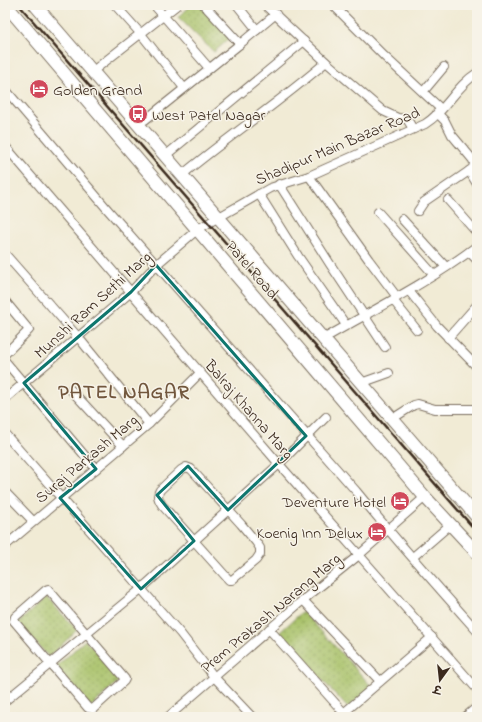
<svg xmlns="http://www.w3.org/2000/svg" width="482" height="722" viewBox="0 0 482 722" font-family="'Indie Flower','Playpen Sans Deva',sans-serif">
<style>
.park{fill:url(#park-dots);stroke:#717642}
.lines{fill:none;stroke-linecap:round;stroke-linejoin:round}
.street-casing{stroke:#7b6e5e;stroke-width:10}
.secondary-casing{stroke:#7b6e5e;stroke-width:14}
.street{stroke:#fff;stroke-width:8}
.secondary{stroke:#fff;stroke-width:12}
.rail{stroke:#3b2a1e;stroke-width:2.5}
.marked{fill:none;stroke:#0f766e;stroke-width:3;stroke-linejoin:round}
.labels{text-anchor:middle;stroke-width:3;stroke-linejoin:round;paint-order:stroke}
.poi-label{font-size:16px;fill:#3b2a1e;stroke:#f7f3e8;text-anchor:start}
.street-label{font-size:16px;fill:#3b2a1e;stroke:#f7f3e8}
.district-label{font-size:20px;font-weight:bold;letter-spacing:1px;fill:#72573e;stroke:#f7f3e8}
</style>
<defs>
<pattern id="park-dots" width="8" height="8" patternUnits="userSpaceOnUse"><rect width="8" height="8" fill="#a7c167"/><path d="M2 2h.1M6 6h.1" fill="none" stroke="#899d54" stroke-width="1.8" stroke-linecap="round"/></pattern>
</defs>
<rect width="100%" height="100%" fill="#f7f3e8"/>
<filter id="ink" filterUnits="userSpaceOnUse"><feTurbulence type="fractalNoise" baseFrequency=".025" numOctaves="2"/><feDisplacementMap in="SourceGraphic" scale="8" xChannelSelector="R" yChannelSelector="G"/><feConvolveMatrix kernelMatrix="1 2 1 2 8 2 1 2 1" color-interpolation-filters="sRGB"/></filter>
<filter id="wash" filterUnits="userSpaceOnUse"><feTurbulence type="fractalNoise" baseFrequency=".012" numOctaves="4" result="noise"/><feDisplacementMap in="SourceGraphic" scale="16" xChannelSelector="R" yChannelSelector="G"/><feGaussianBlur stdDeviation="0.9" result="paint"/><feColorMatrix in="noise" values="0 0 0 0 0 0 0 0 0 0 0 0 0 0 0 0 0 1.4 0 .05"/><feComposite in="paint" operator="in"/></filter>
<g filter="url(#wash)">
<rect width="100%" height="100%" fill="#f1ebd5"/>
<g class="park">
<polygon points="192,5 201,5 231,37 214,52 178,17"/>
<polygon points="46,597 77,630 49,657 18,623"/>
<polygon points="303,611 372,687 348,708 279,633"/>
<polygon points="85,640 122,678 91,707 55,668"/>
</g>
</g>
<g filter="url(#ink)">
<g class="lines">
<g class="street-casing">
<g id="street">
<polyline points="115,5 141,34 184,88"/>
<polyline points="154,5 209,68"/>
<polyline points="237,5 257,30"/>
<polyline points="265,5 326,62 383,111 398,118 407,119 413,129"/>
<polyline points="333,5 384,56 441,109"/>
<polyline points="240,44 276,14"/>
<polyline points="98,67 177,5"/>
<path d="M5,89L108,210L356,491C395,539 436,585 477,631"/>
<polyline points="423,92 444,67"/>
<polyline points="145,120 240,44 204,5"/>
<polyline points="5,146 279,464 477,689"/>
<polyline points="165,156 304,41"/>
<polyline points="469,171 477,184"/>
<path d="M182,175C229,136 280,102 326,62"/>
<polyline points="309,176 369,260 397,297"/>
<polyline points="279,184 330,264 385,347"/>
<polyline points="259,194 298,256 346,325"/>
<polyline points="448,200 477,233"/>
<polyline points="418,211 424,202 469,171 473,168 474,163 473,160 452,135 445,121 437,113"/>
<polyline points="378,212 434,275"/>
<polyline points="402,219 446,267"/>
<polyline points="469,252 477,260"/>
<polyline points="5,254 78,337 149,424"/>
<polyline points="409,291 437,326 477,367"/>
<polyline points="393,300 417,330"/>
<polyline points="5,301 29,330 5,354"/>
<polyline points="448,338 477,305"/>
<path d="M323,339C375,309 429,282 477,246"/>
<polyline points="5,361 96,469"/>
<polyline points="361,383 389,373"/>
<polyline points="71,390 123,446"/>
<path d="M5,399L131,292L156,265L198,229L270,188L309,176L425,124C445,112 456,86 477,73"/>
<polyline points="392,419 414,405 418,404 435,409 477,409"/>
<polyline points="5,434 180,633 215,678 252,717"/>
<path d="M186,467L191,469L241,524L256,542L260,548V554L256,560L232,580H229L162,505C159,500 156,496 160,490L181,470Z"/>
<polyline points="5,492 33,521"/>
<polyline points="5,546 149,424 200,373"/>
<polyline points="413,557 451,524"/>
<polygon points="48,589 125,679 124,681 93,709 88,708 14,621 15,617 46,590"/>
<polyline points="303,600 380,681"/>
<polyline points="269,629 344,713"/>
<polyline points="5,701 141,589 279,464 326,417"/>
<polyline points="168,717 303,600 359,555 425,497"/>
<polyline points="339,717 432,637"/>
<polyline points="465,717 477,707"/>
</g>
</g>
<g class="secondary-casing">
<g id="secondary">
<polyline points="6,5 425,497 477,553"/>
<polyline points="35,5 477,517"/>
</g>
</g>
<use href="#street" class="street"/>
<use href="#secondary" class="secondary"/>
<polyline class="rail" points="19,5 477,532"/>
</g>
</g>
<path class="marked" d="M156,265L306,436L228,510L188,466L157,495L194,541L141,589L60,498L96,469L24,383L131,292Z"/>
<defs>
<g id="hotel-disc" transform="scale(1)"><circle r="9.5" fill="#d1495b" stroke="#f7f3e8"/><path d="M-6-4.5h1.5V1H6V5H4.5V3h-9V5H-6ZM-4 0a1.8 1.8 0 1 1 3.6 0ZM.5 0V-2.5h3Q6-2.5 6 0Z" fill="#fff"/></g>
<g id="bus-disc" transform="scale(1)"><circle r="9.5" fill="#d1495b" stroke="#f7f3e8"/><path d="M-5-6H5V4H4V6H2V4H-2V6H-4V4H-5ZM-3.5-4V0h7V-4ZM-3.5 1.2v1.5H-2V1.2ZM2 1.2v1.5H3.5V1.2Z" fill="#fff"/></g>
</defs>
<g fill-rule="evenodd">
<use href="#hotel-disc" x="39" y="89"/>
<use href="#bus-disc" x="138" y="114"/>
<use href="#hotel-disc" x="400" y="501"/>
<use href="#hotel-disc" x="377" y="532"/>
</g>
<g class="labels">
<g class="poi-label">
<text x="53" y="95">Golden Grand</text>
<text x="152" y="120">West Patel Nagar</text>
<text x="386" y="507" text-anchor="end">Deventure Hotel</text>
<text x="363" y="538" text-anchor="end">Koenig Inn Delux</text>
</g>
<g class="street-label">
<text transform="translate(337 145) rotate(-23)" y="6">Shadipur Main Bazar Road</text>
<text transform="translate(253 269) rotate(49)" y="6">Patel Road</text>
<text transform="translate(92 304) rotate(-42)" y="6">Munshi Ram Sethi Marg</text>
<text transform="translate(250 409) rotate(49)" y="6">Balraj Khanna Marg</text>
<text transform="translate(86 458) rotate(-40)" y="6">Suraj Parkash Marg</text>
<text transform="translate(270 612) rotate(-40)" y="6">Prem Prakash Narang Marg</text>
</g>
<g class="district-label">
<text x="124" y="398">PATEL NAGAR</text>
</g>
</g>
<rect width="482" height="722" fill="none" stroke="#f7f3e8" stroke-width="20"/>
<g transform="translate(440 680) rotate(195)" stroke="#f7f3e8" stroke-width="3" paint-order="stroke">
<path d="M0-3L7 15L0 10L-7 15Z" fill="#3b2a1e"/>
<text y="-6" font-size="11" font-weight="bold" text-anchor="middle" fill="#3b2a1e">उ</text>
</g>
</svg>
